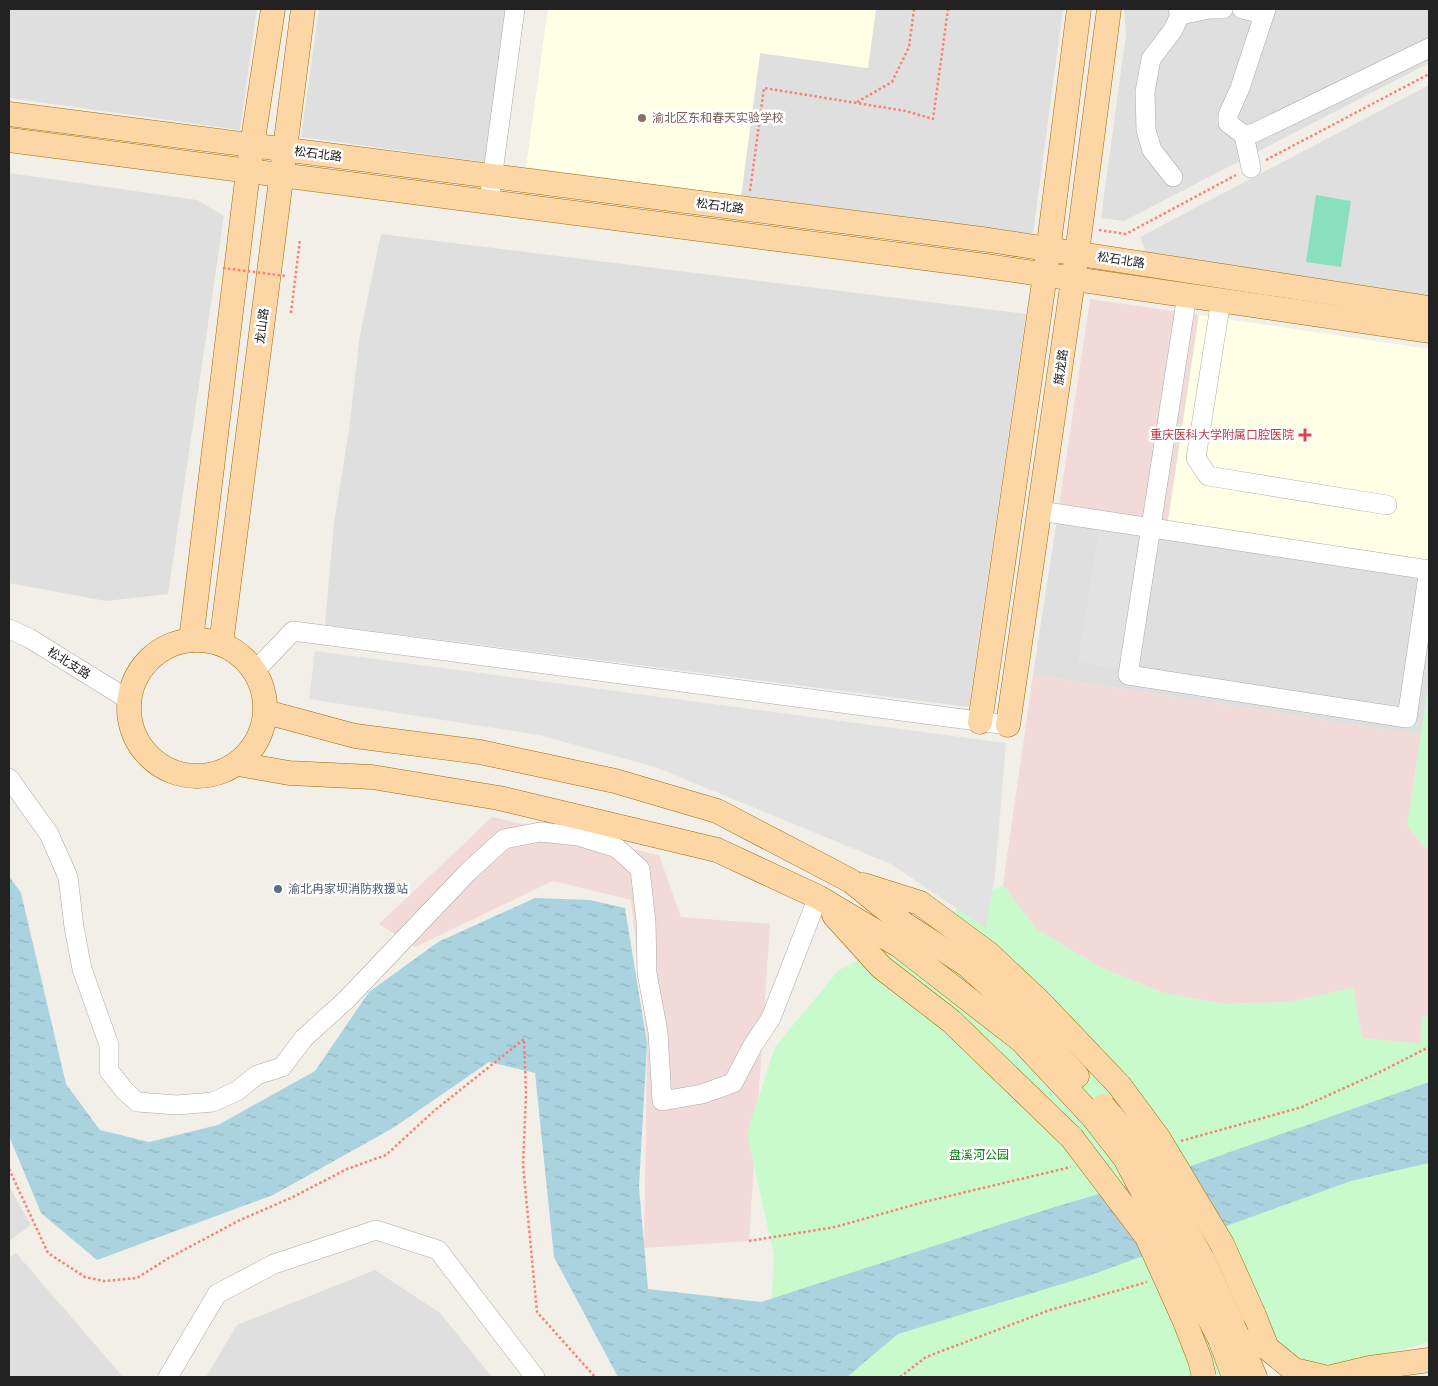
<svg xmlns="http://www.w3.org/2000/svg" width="1438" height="1386" viewBox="0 0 1438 1386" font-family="Manrope,'Noto Sans SC',sans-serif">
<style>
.residential{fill:#e0dfdf}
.commercial{fill:#f2dad9}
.education{fill:#ffffe5}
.park{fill:#c8facc}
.pitch{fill:#88e0be}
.parking{fill:#e2e2e2}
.water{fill:url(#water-ripples)}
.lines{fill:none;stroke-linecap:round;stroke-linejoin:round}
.minor-casing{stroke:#a9a9a9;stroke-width:20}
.major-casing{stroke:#a06b00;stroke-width:25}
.path{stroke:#fa8072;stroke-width:2.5;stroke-dasharray:2.5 2.5;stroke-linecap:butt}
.minor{stroke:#fff;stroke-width:19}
.major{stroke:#fcd6a4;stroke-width:24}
.major-bridge-casing{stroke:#a06b00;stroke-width:25;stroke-linecap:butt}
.path-bridge{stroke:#fa8072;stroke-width:2.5;stroke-dasharray:2.5 2.5;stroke-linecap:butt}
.major-bridge{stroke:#fcd6a4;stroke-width:24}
.education-dot{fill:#8d6e63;stroke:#fff;stroke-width:2}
.health-dot{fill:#e0444e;stroke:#fff;stroke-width:2}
.service-dot{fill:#5c6f8a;stroke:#fff;stroke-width:2}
.labels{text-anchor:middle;stroke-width:5;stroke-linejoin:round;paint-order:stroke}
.education-label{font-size:12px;fill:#785e54;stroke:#fff;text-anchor:start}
.street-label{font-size:12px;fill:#222;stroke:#fff}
.health-label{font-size:12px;fill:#be3a42;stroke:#fff;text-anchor:end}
.service-label{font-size:12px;fill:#4e5e75;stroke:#fff;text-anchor:start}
.park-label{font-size:12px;fill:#0c8416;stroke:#fff}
</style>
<defs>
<pattern id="water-ripples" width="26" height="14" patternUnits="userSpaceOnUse" patternTransform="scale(1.25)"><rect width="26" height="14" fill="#aad3df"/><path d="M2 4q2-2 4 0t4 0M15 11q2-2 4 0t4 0" fill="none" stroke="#92b5bf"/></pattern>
</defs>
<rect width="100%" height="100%" fill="#f2efe9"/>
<g class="residential">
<polygon points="9,9 257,9 240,130 9,98"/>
<polygon points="319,9 506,9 485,162 301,137"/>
<polygon points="876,9 1063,9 1033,234 741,196 760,53 867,68"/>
<polygon points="1124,9 1429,9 1429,63 1124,221 1101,218 1126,34"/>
<polygon points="1429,85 1429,298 1147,255 1140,237"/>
<polygon points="9,173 197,200 224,216 168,594 106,601 9,583"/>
<polygon points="381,234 1026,314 969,707 325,625 334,523 349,430 360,335"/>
<polygon points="1059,506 1429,561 1429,681 1421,735 1033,675"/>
<polygon points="9,1186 31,1225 9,1241"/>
<polygon points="16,1253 123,1377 9,1377 9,1258"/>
<polygon points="375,1270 440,1313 492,1377 206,1377 237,1325"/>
</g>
<g class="commercial">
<polygon points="1090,299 1199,315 1168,521 1059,506"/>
<polygon points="1033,675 1421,735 1407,826 1429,852 1429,1017 1423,1016 1420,1044 1362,1038 1353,988 1289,1002 1226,1004 1163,993 1100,967 1036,929 1003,885"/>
<polygon points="492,817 659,855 681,917 770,924 749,1241 644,1248 647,1043 631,900 553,881 415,947 379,924"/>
</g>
<g class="education">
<polygon points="548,9 876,9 868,68 760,53 741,196 526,167"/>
<polygon points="1199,315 1429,349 1429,561 1168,521"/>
</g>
<g class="park">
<polygon points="1429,681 1429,852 1407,826"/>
<polygon points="1003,885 1036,929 1100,967 1163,993 1226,1004 1289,1002 1353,988 1362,1038 1420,1044 1423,1016 1429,1017 1429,1342 1337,1368 1316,1365 1297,1358 1284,1348 1274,1333 1215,1377 767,1377 774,1256 747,1133 775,1047 839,970"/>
</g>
<polygon class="pitch" points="1316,195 1351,201 1341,267 1306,262"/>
<g class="parking">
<polygon points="1099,528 1146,536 1125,670 1078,662"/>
<polygon points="315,651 1006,743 995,876 986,928 891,864 655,767 539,735 309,699"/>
</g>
<polygon class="water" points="9,876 21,893 66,1084 100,1130 149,1142 218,1125 315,1071 369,992 438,942 535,898 590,900 625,908 647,1043 639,1187 648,1289 761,1302 1045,1210 1182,1169 1429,1082 1429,1163 1351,1181 1088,1276 898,1334 847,1377 618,1377 554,1257 535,1073 489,1062 393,1128 273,1195 97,1260 41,1213 9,1136"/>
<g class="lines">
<g class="minor-casing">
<g id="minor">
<polyline points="1242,9 1264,14"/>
<polyline points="1266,9 1240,88 1228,115 1228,123 1244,135 1254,133 1429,48"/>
<polyline points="1180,15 1209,9 1223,9"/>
<polyline points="1244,135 1251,168"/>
<polyline points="1173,177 1152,150 1146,130 1145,92 1151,59 1173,30 1180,15 1178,9"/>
<polyline points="489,202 515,9"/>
<polyline points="1187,295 1128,675 1407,718 1429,569"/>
<polyline points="1221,300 1196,458 1208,476 1387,505"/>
<polyline points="1040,511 1429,570"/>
<polyline points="9,629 29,638 129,700"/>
<polyline points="255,671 293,631 1008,725"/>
<polyline points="9,778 49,834 68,877 74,927 82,969 109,1045 109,1071 124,1090 137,1102 177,1105 213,1102 237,1091 257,1075 282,1067 304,1038 346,1000 468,872 504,839 540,832 578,836 617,848 640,869 646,922 647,973 658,1032 662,1101 702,1094 733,1083 753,1045 771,1018 818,897"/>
<polyline points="168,1377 217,1294 274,1264 376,1230 438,1250 535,1377"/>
</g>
</g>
<g class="major-casing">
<g id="major">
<polyline points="9,114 989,240 1429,308"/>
<polyline points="9,140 986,266 1429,331"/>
<circle cx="197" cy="708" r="68"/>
<polyline points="191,640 248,172 273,9"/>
<polyline points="221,644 303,9"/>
<polyline points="266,712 355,736 480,752 615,781 717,811 851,881 904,924 967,965 1019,1012 1077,1076"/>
<polyline points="980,722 1045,275 1079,9"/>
<polyline points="1008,725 1077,253 1109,9"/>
<polyline points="238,764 289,773 372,777 499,798 717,850 818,897 900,946 1022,1041 1093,1117"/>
<polyline points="863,885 920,903 989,954 1040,1002 1119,1085"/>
<polyline points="834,915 881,967 951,1021 1072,1138"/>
<polyline points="1253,1313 1267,1348 1294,1370 1324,1377"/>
<polyline points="1237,1335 1255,1377"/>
<polyline points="1220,1339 1234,1377"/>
<polyline points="1332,1377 1370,1368 1429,1360"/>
</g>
</g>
<g class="path">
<polyline points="857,102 892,82 909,47 914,9"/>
<polyline points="1266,160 1429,74"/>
<polyline points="750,191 764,88 906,111 933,119 948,9"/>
<polyline points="1099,230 1126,234 1236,175"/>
<polyline points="291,313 300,239"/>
<polyline points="1181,1141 1302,1107 1380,1072 1429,1047"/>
<polyline points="9,1169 48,1253 85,1277 104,1281 137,1278 167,1259 240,1220 291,1198 347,1169 386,1155 434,1111 524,1039 526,1094 523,1165 537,1312 595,1377"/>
<polyline points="749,1241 835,1227 924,1202 1071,1167"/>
<polyline points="900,1377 926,1357 1050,1310 1147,1282"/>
</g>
<use href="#minor" class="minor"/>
<use href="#major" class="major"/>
<g class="major-bridge-casing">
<g id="major-bridge">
<polyline points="1119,1085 1159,1139 1222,1244 1253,1313"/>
<polyline points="1103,1106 1143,1153 1203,1260 1237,1335"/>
<polyline points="1093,1117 1125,1158 1220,1339"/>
<polyline points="1072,1138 1147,1237 1184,1319 1200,1360 1204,1377"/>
</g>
</g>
<polyline class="path-bridge" points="223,268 286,276"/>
<use href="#major-bridge" class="major-bridge"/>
</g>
<circle class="education-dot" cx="642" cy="118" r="5"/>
<path class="health-dot" d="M1302.5 427.5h5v5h5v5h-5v5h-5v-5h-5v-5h5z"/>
<circle class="service-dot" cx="278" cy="889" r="5"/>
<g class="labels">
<g class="education-label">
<text x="652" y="122">渝北区东和春天实验学校</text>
</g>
<g class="street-label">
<text transform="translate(318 154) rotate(7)" y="4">松石北路</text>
<text transform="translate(720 206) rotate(7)" y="4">松石北路</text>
<text transform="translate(1121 260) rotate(9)" y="4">松石北路</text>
<text transform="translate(262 326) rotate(-83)" y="4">龙山路</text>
<text transform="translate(1061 367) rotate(-82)" y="4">旗龙路</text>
<text transform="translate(69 663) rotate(32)" y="4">松北支路</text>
</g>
<g class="health-label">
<text x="1294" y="439">重庆医科大学附属口腔医院</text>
</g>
<g class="service-label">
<text x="288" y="893">渝北冉家坝消防救援站</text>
</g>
<g class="park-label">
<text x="979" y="1159">盘溪河公园</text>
</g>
</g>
<rect width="1438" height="1386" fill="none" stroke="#222222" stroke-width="20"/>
</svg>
